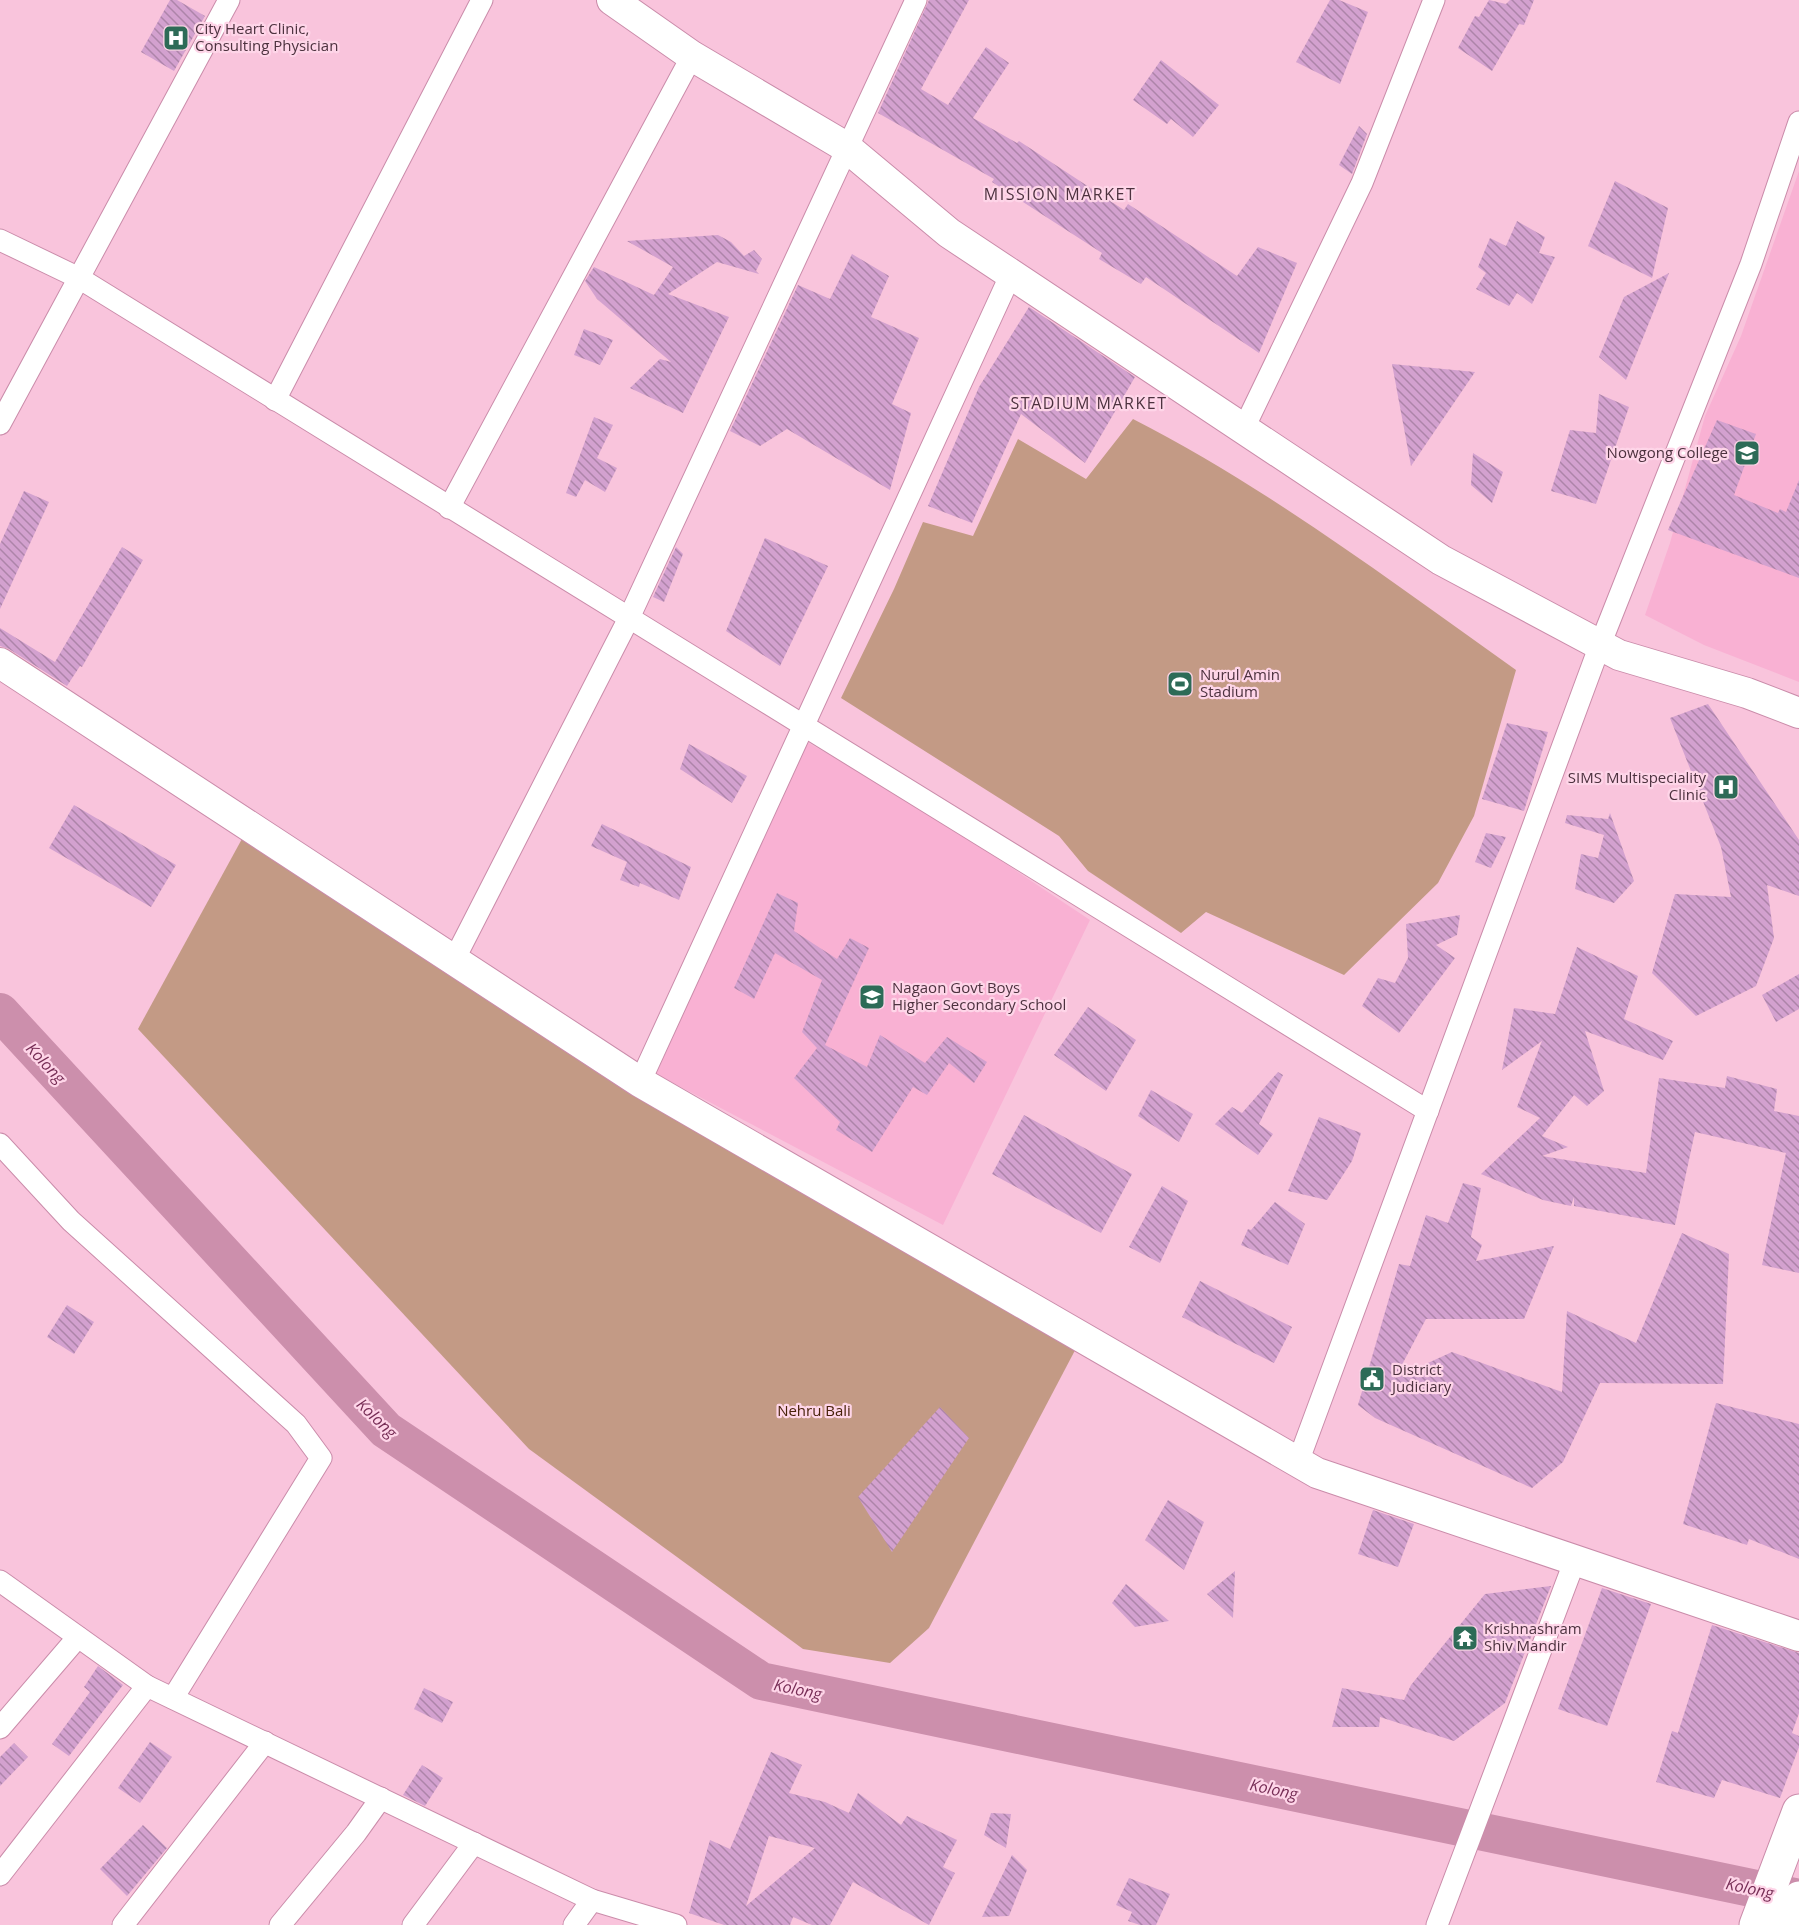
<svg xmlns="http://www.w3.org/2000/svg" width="1799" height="1925" viewBox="0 0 1799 1925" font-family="'Open Sans',sans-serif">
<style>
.built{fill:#f9b1d3}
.park{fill:#c39a85}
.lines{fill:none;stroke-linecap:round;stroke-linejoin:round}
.river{stroke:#cc8fac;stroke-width:38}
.building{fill:url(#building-back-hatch);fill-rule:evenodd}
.street-casing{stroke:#ca8caa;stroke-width:23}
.secondary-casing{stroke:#ca8caa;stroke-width:32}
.primary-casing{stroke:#ca8caa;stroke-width:35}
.street{stroke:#fff;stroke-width:21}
.secondary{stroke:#fff;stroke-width:30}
.primary{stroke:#fff;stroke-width:33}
.labels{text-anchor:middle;stroke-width:4.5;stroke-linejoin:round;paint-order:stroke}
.poi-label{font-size:15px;fill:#4d323f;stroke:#fed5e8;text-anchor:start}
.park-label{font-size:15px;fill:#472109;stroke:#fed5e8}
.neighbourhood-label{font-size:16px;letter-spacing:1.5px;fill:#4d323f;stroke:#fed5e8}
.water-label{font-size:16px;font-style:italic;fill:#762d55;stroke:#fed5e8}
</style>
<defs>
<pattern id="building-back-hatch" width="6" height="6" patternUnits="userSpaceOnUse" patternTransform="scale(1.5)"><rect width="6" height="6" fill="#d3a1cf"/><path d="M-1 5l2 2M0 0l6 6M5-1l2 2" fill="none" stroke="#ad84a9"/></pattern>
</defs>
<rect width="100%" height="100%" fill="#f9c4dc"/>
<g class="built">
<polygon points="1799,171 1799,682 1704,645 1645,615 1670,543 1705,416 1741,336"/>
<polygon points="807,742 916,804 1090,920 943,1225 656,1074"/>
</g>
<g class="park">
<path d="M1133,419C1268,488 1392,582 1516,670L1474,816L1438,883L1344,975L1206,912L1181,933L1088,871L1059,836L841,698L894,589L923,522L973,536L1018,439L1086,479Z"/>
<polygon points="249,826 1082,1337 929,1628 890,1663 803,1649 529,1449 138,1029"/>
</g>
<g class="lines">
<polyline class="river" points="0,1012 386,1430 761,1681 1799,1898"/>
</g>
<g class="building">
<polygon points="170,0 177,0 205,16 174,71 141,52"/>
<polygon points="929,0 969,0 921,89 948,105 986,47 1009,63 973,118 1017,143 1019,141 1124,210 1128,204 1237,276 1258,247 1297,263 1259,353 1146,277 1141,284 1099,259 1102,253 992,182 994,179 878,113"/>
<polygon points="1330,0 1339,0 1368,12 1340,84 1296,62"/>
<polygon points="1489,0 1506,4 1510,0 1534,0 1524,25 1519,24 1492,71 1458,48 1475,16 1479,17"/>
<polygon points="1161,60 1219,105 1193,137 1171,119 1167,124 1133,100"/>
<polygon points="1359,126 1367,134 1352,174 1339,165"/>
<polygon points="1615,181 1668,208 1652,278 1588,246"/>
<polygon points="1517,221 1545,237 1539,253 1555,257 1532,304 1517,293 1509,306 1476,289 1486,273 1478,267 1490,238 1506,246"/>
<polygon points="718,235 731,242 744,256 754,250 762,259 756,271 759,274 717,262 668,294 729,317 683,413 630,388 660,359 671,362 597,299 585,281 594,267 654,295 673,267 627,241"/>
<polygon points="852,254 889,276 871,317 919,338 892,404 911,413 890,490 787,429 760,446 730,431 798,285 830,299"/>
<polygon points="1669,273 1626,380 1599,357 1624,297"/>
<polygon points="1029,307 1135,377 1085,463 1021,414 972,523 928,506 979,387"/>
<polygon points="584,329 613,340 600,365 574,355"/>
<polygon points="1392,364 1475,372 1411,466"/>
<polygon points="1599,394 1629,407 1596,504 1551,491 1570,430 1596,433"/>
<polygon points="594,417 613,425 597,458 617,468 605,492 585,480 576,497 566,493"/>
<polygon points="1717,420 1756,434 1734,495 1778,513 1780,509 1786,512 1799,480 1799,578 1668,530"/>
<polygon points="1473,453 1503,472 1492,503 1471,485"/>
<polygon points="24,491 49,502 0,609 0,544"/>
<polygon points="765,538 828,566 780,666 726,631"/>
<polygon points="122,547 143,560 82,667 80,666 67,686 9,649 0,646 0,628 55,662"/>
<polygon points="676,547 683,554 664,602 653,597"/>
<polygon points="1708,704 1799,840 1799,896 1767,885 1774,938 1756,986 1696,1016 1652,973 1675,894 1731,897 1721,847 1670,718"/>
<polygon points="1507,723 1548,732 1524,811 1482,799"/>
<polygon points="689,744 747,776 732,803 680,769"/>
<polygon points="74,805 176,865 151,907 49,848"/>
<polygon points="1610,813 1634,881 1614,903 1575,889 1581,854 1598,858 1604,835 1565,823 1567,815 1608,819"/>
<polygon points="602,824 691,867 679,900 640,883 639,887 620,880 627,862 591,846"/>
<polygon points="1486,833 1506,837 1491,868 1475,862"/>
<polygon points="777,893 798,903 794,931 837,959 850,938 869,948 825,1045 867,1067 880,1035 925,1063 947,1037 987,1062 974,1083 949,1063 927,1095 913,1087 872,1152 836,1130 840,1122 794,1078 817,1048 802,1032 822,980 775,953 754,999 734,988"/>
<polygon points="1460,915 1457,935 1436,945 1455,958 1399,1033 1362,1006 1378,978 1395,983 1408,958 1406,924"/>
<polygon points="1577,947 1638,976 1624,1019 1673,1041 1663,1060 1585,1031 1604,1091 1587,1106 1574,1095 1542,1136 1568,1147 1542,1156 1646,1173 1659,1078 1725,1088 1727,1076 1777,1089 1774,1111 1799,1116 1799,1273 1762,1265 1786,1153 1695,1132 1675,1225 1574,1206 1574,1197 1571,1206 1543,1200 1481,1174 1540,1118 1517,1107 1542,1041 1502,1070 1514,1008 1555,1014"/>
<polygon points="1799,974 1799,1009 1776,1022 1762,995"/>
<polygon points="1088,1007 1136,1040 1106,1091 1054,1055"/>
<polygon points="1278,1072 1283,1075 1259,1124 1273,1134 1258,1155 1215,1124 1232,1107 1242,1113"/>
<polygon points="1151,1090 1193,1114 1179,1142 1138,1116"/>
<polygon points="1024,1115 1132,1174 1101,1233 992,1174"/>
<polygon points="1319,1117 1361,1133 1352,1161 1327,1200 1288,1191"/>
<polygon points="1463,1183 1481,1188 1471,1237 1482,1245 1476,1261 1554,1246 1524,1319 1426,1319 1395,1378 1452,1352 1562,1392 1567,1311 1636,1343 1682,1233 1729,1254 1723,1384 1600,1383 1563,1462 1532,1488 1375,1418 1358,1405 1399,1264 1410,1266 1426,1215 1448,1223"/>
<polygon points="1162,1186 1188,1201 1160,1263 1129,1247"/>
<polygon points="1275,1202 1305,1224 1288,1265 1241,1245 1248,1229 1251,1230"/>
<polygon points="1200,1281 1292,1327 1274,1363 1182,1317"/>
<polygon points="67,1305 94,1322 74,1354 47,1337"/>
<polygon points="1716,1403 1799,1424 1799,1559 1749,1539 1747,1545 1683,1524"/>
<polygon points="940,1407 969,1438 892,1552 858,1497"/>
<polygon points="1168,1500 1204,1522 1184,1570 1145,1540"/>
<polygon points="1373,1510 1414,1524 1398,1567 1358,1554"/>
<polygon points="1235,1571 1233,1618 1207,1594"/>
<polygon points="1126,1584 1169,1621 1135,1627 1112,1603"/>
<polygon points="1551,1586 1505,1703 1454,1741 1380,1717 1379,1727 1332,1727 1342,1688 1404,1700 1411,1685 1485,1594"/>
<polygon points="1602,1588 1651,1604 1607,1726 1558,1709"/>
<polygon points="1712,1625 1799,1653 1799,1713 1792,1733 1799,1736 1799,1747 1780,1798 1722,1780 1714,1798 1656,1782 1672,1731 1678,1733"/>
<polygon points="98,1666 123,1685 69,1756 52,1744 90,1692 84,1687"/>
<polygon points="424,1688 453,1702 442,1723 414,1709"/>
<polygon points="150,1742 172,1757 140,1803 118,1788"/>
<polygon points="14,1743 28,1757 0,1786 0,1757"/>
<path d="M771,1752L802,1765L789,1793L825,1802L849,1813L858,1793L901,1825L907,1816L957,1840L943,1867L955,1873L929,1925L853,1882L830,1925H812L793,1917L790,1925H724L689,1913L710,1840L730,1849ZM769,1836L815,1848L746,1906Z"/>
<polygon points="422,1765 443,1778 425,1806 403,1795"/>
<polygon points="991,1813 1011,1814 1006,1848 984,1835"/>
<polygon points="143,1825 167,1848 127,1896 100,1869"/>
<polygon points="1012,1855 1027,1870 1009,1916 982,1917"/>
<polygon points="1129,1878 1170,1894 1156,1925 1140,1925 1128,1921 1132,1912 1116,1905"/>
</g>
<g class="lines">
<g class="street-casing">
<g id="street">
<path d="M0,240L79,278C528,557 979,832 1428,1111"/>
<polyline points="275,400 482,0"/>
<polyline points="0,424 229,0"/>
<polyline points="1244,428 1362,183 1434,0"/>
<polyline points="449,508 692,56"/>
<polyline points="454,960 628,620 916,0"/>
<polyline points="640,1082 1011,274"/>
<polyline points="0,1144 71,1221 296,1424 321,1458 173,1698"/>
<polyline points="1298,1462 1600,645 1751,264 1799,122"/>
<polyline points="0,1581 147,1686 592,1900 676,1925"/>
<polyline points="0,1728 78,1637"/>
<polyline points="0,1875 147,1686"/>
<polyline points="123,1925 265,1742"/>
<polyline points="280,1925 356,1833 381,1798"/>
<polyline points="413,1925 474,1843"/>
<polyline points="574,1925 592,1900"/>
<polyline points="1437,1925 1575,1560"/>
</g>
</g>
<g class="secondary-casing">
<g id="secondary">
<polyline points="612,0 692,56 846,147 949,233 1441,560 1619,655 1747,693 1799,713"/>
<polyline points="0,663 640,1082 1317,1473 1799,1636"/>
</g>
</g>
<g class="primary-casing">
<g id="primary">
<polyline points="1756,1925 1799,1811"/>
<polyline points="1789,1925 1799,1898"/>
</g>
</g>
<use href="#street" class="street"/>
<use href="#secondary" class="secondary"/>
<use href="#primary" class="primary"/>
</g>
<defs>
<g id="hospital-square" transform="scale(1.35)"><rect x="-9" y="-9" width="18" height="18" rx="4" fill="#2d6b57" stroke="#fed5e8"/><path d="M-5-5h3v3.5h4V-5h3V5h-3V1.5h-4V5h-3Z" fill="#fff"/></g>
<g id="university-square" transform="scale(1.35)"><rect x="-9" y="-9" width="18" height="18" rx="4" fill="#2d6b57" stroke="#fed5e8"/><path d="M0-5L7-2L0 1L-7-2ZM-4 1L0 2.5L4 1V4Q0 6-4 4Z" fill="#fff"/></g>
<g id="stadium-square" transform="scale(1.35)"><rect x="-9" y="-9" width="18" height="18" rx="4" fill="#2d6b57" stroke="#fed5e8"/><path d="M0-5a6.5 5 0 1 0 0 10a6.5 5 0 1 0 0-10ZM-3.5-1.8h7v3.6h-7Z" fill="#fff"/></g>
<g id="school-square" transform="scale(1.35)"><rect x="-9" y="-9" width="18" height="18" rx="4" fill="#2d6b57" stroke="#fed5e8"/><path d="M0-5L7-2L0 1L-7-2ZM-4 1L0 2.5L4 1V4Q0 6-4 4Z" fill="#fff"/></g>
<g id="civic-square" transform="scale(1.35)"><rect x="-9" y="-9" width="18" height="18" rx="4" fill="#2d6b57" stroke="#fed5e8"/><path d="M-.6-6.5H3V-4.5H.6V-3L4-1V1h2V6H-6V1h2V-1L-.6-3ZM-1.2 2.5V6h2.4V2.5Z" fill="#fff"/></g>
<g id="temple-square" transform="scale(1.35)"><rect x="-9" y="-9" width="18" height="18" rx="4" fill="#2d6b57" stroke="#fed5e8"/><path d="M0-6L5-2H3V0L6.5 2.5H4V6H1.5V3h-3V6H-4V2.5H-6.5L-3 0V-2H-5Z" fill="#fff"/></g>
</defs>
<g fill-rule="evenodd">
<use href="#hospital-square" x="176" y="38"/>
<use href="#university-square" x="1747" y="453"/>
<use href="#stadium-square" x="1180" y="684"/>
<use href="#hospital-square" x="1726" y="787"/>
<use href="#school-square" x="872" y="997"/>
<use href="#civic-square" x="1372" y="1379"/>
<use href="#temple-square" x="1465" y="1638"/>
</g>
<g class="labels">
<g class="poi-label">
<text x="195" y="34">City Heart Clinic,<tspan x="195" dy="17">Consulting Physician</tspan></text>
<text x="1728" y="458" text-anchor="end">Nowgong College</text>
<text x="1200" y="680">Nurul Amin<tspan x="1200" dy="17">Stadium</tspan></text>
<text x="1706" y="783" text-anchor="end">SIMS Multispeciality<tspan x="1706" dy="17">Clinic</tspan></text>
<text x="892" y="993">Nagaon Govt Boys<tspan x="892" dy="17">Higher Secondary School</tspan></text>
<text x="1392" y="1375">District<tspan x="1392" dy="17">Judiciary</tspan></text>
<text x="1484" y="1634">Krishnashram<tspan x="1484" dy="17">Shiv Mandir</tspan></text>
</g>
<g class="park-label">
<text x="814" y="1416">Nehru Bali</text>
</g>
<g class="neighbourhood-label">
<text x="1060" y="200">MISSION MARKET</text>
<text x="1089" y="409">STADIUM MARKET</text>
</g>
<g class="water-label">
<text transform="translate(46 1063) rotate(47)" y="6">Kolong</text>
<text transform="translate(377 1418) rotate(44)" y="6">Kolong</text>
<text transform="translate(798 1689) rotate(12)" y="6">Kolong</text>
<text transform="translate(1274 1789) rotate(12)" y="6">Kolong</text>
<text transform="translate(1750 1888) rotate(12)" y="6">Kolong</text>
</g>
</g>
</svg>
